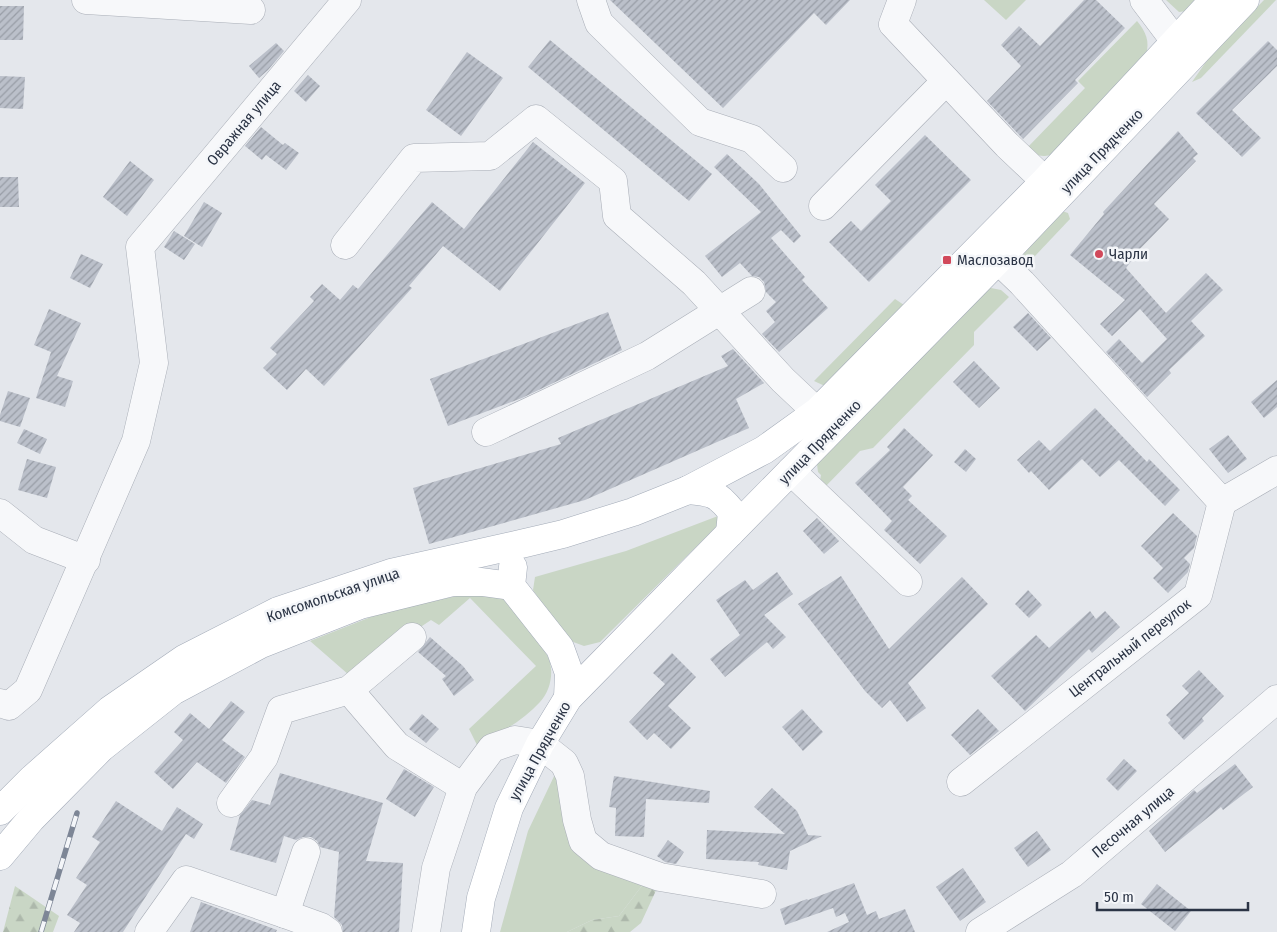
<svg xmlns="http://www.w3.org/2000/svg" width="1277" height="932" viewBox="0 0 1277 932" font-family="'Fira Sans Condensed',sans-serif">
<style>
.green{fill:#c9d6c5}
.forest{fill:url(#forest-firs)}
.building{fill:url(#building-hatch)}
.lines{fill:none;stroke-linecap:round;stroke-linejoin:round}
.minor-casing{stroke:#a9aeb7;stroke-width:29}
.major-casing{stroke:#a3abb8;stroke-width:29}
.minor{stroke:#f7f8fa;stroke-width:28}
.major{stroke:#fff;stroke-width:28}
.rail-casing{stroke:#7d8696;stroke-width:5.5}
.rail{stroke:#f4f6f9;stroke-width:4;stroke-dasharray:11;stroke-linecap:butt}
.poi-dot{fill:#d1495b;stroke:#f4f6f9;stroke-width:2}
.labels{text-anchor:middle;stroke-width:5;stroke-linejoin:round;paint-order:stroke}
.street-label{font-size:15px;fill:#2b3445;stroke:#f4f6f9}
.poi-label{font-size:15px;fill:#2b3445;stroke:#f4f6f9;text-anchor:start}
</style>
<defs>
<pattern id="forest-firs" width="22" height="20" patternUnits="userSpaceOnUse" patternTransform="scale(1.25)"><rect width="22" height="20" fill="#c9d6c5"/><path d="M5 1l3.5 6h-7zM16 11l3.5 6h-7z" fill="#adb8ab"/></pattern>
<pattern id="building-hatch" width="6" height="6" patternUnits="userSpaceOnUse" patternTransform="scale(1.25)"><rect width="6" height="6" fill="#bbc0ca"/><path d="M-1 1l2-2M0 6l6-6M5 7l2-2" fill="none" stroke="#989da6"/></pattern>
</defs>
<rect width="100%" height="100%" fill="#e4e7ec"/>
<g class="green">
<polygon points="984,0 1026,0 1006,20"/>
<polygon points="1166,0 1197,0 1187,11 1179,12"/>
<polygon points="1264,0 1276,0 1201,78 1192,82 1210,56"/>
<path d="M1137,21C1146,32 1150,41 1146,55L1050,155C1039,158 1036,154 1027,148L1085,88L1078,81Z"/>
<polygon points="1062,211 1068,213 1070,219 1018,274 1014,260"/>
<polygon points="991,288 1001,290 1009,297 974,332 974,345 873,448 860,451 824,488 819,486 821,475 818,472 817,464 984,289"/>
<polygon points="895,299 907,307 827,387 814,381"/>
<polygon points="718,516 721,522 600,642 584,646 568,640 533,590 535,577 626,551"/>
<path d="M466,594L502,597C516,613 537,637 547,655C555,669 551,691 540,702C523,721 499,733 478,747L469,729L536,666L470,598L439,625L431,620L349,675L310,641L386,611Z"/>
<polygon points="557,770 567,819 647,879 619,916 592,920 567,932 500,932 528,831"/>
</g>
<g class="forest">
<polygon points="647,879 659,884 641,923 630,932 567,932 592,920 619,916"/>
<polygon points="15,886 59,916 53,932 3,932"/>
</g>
<g class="building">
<polygon points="610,0 850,0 826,25 814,13 723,108"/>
<polygon points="1084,0 1096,0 1125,28 1075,80 1078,83 1023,139 987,101 1021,66 1001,45 1019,26 1040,46"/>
<polygon points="0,6 24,6 23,40 0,40"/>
<polygon points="550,40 712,174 689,201 528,67"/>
<polygon points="1268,41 1277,50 1277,66 1232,110 1261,138 1242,157 1196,113"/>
<polygon points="276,43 284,51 268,70 259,78 249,66"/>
<polygon points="467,52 503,78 461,136 426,110"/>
<polygon points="308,75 320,86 306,102 294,91"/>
<polygon points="0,76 25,77 23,109 0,108"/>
<polygon points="261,127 283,145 285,143 299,153 286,170 266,155 262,160 245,146"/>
<polygon points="1178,131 1198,154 1193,158 1196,161 1154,204 1169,219 1134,255 1135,256 1126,268 1166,313 1206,273 1223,290 1191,321 1205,336 1169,370 1171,373 1147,397 1106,352 1119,339 1142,363 1167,339 1140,309 1112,336 1100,324 1125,300 1070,255 1104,214 1103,212"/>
<polygon points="925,135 971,180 869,282 829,242 851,221 861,231 891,201 875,185"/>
<polygon points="533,142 585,183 500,291 443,246 409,286 412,288 324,386 306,369 287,390 263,368 277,354 270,348 314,301 310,297 322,284 340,300 353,285 358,289 432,202 464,229"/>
<polygon points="727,154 759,184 801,236 794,243 781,230 771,238 805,277 802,280 828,308 779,352 762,334 775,322 766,311 776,302 766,292 764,282 759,277 752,276 740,263 722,277 705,256 761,212 714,167"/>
<polygon points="130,161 154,180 127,216 103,197"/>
<polygon points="0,177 18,177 19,207 0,207"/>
<polygon points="204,202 222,213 202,247 184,236"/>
<polygon points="174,231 195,244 184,260 164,247"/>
<polygon points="81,254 103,264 90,288 70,278"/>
<polygon points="49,309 81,323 57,376 73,381 65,407 36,398 51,352 34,345"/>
<polygon points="608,312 622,350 522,398 448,426 430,379"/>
<polygon points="1028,313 1051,338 1037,351 1013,327"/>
<polygon points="733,349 764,383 736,399 749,428 585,500 429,544 413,488 561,444 558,438 728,366 721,356"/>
<polygon points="974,361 1000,388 979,408 953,382"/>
<polygon points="1277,380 1277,407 1264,418 1251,402"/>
<polygon points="8,391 30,398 20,427 0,421 0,415"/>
<polygon points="1095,408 1147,462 1149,459 1180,490 1165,506 1119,460 1100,477 1082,459 1049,490 1031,471 1029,473 1017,460 1039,440 1050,451"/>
<polygon points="904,428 933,455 903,487 912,496 908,500 947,536 920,564 884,530 892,521 855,483 890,450 887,447"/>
<polygon points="24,429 47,439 40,454 17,443"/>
<polygon points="1228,435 1247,459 1228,473 1209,449"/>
<polygon points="965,449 976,459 966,472 954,462"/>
<polygon points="27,459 56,467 47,498 18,490"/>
<polygon points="1173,513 1197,536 1194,548 1184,558 1190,564 1188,572 1168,593 1153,578 1163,568 1141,546"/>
<polygon points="817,518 839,541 824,554 803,531"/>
<polygon points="777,572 793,594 764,615 786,637 773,649 767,642 725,677 710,659 740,635 716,600 745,580 753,590"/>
<polygon points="841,576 889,649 962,577 988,604 908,683 926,708 907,722 890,700 882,708 865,691 798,604"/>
<polygon points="1028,590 1042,605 1029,618 1015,604"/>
<polygon points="1090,611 1096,619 1105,611 1120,627 1092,653 1089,649 1025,711 991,676 1036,635 1049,648"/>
<polygon points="430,637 463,666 474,680 454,696 442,679 446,676 418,652"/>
<polygon points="672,653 696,677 668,706 691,728 671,749 654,733 647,740 629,722 665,684 653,673"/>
<polygon points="1199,670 1224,696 1202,718 1204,721 1184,740 1168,723 1171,720 1166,715 1189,693 1182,686"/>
<polygon points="231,701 245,712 222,740 245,757 226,783 197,762 173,789 154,772 183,740 174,732 190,713 209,729"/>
<polygon points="802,709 823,732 803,751 782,727"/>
<polygon points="978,709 999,731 970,755 951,735"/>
<polygon points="422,714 439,729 426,743 409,729"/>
<polygon points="1124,759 1137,771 1118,791 1106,779"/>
<polygon points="1235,764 1253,787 1223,810 1221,807 1165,852 1149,831 1194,790 1197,793"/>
<polygon points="404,769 434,787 415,817 386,799"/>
<polygon points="280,773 383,803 366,861 403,863 399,932 343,932 342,925 334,917 339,852 320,847 317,841 311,837 303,837 296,840 284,836 276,863 230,850 240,815 252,800 270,805"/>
<polygon points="614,776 710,791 709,803 646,799 644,837 615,836 616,808 609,807"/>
<polygon points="772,788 797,811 808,835 822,836 790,851 787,870 758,865 759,862 706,859 707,830 785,834 754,807"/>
<polygon points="116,801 162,831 177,807 203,824 194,839 186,834 123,932 74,932 80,923 67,915 87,885 76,878 100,842 92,837"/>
<polygon points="1037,831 1051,850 1028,867 1014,848"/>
<polygon points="668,840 684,852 676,864 665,862 657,856"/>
<polygon points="963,868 986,902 960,921 936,887"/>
<polygon points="854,883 867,915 876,911 879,919 905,909 915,932 827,932 849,922 845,913 836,917 833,908 785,925 780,909 807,899 808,900"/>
<polygon points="1157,884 1191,911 1175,931 1141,904"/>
<polygon points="201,902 277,930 276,932 190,932"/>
</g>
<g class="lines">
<g class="minor-casing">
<g id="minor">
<polyline points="86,0 251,10"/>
<polyline points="591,0 599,23 700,122 752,139 783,168"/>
<polyline points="902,0 893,24 1007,145 1045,181"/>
<polyline points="1144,0 1175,41"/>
<polyline points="823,206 946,81"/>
<polyline points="345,245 414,158 490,156 536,119 613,181 617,216 694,283 783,380 817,412"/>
<polyline points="998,260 1022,283 1222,502"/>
<polyline points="486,432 647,356 751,291"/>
<polyline points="791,471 908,582"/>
<polyline points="0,513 34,540 86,560"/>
<polyline points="349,690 397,746 463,787"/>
<polyline points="0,703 9,706 28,690 136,441 154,363 140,247 347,0"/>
<polyline points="961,782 1198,595 1222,502 1277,470"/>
<polyline points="231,803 264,757 281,710 349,690 412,637"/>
<polyline points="285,914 306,852"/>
<polyline points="149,932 186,880 285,914 321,927 328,932"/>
<polyline points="426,932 436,868 463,787 492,748 515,740 540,744 564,763 570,776 577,820 583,841 601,856 660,877 762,894"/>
<polyline points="980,932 1072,874 1277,699"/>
</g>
</g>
<g class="major-casing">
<g id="major">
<path d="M688,490C712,492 717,493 732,512L730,533"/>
<polyline points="513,567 511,586 560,648 569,673 568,698"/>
<polyline points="0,811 32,779 110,710 184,659 278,611 391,573 525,543 563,534 633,512 688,490 764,450 817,412 1045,181 1214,0"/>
<polyline points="0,856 31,819 101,748 173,691 261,644 360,605 453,582 482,582 511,586"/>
<polyline points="476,932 481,898 509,808 540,744 568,698 998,260 1245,0"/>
</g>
</g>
<use href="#minor" class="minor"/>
<use href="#major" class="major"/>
<g class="rail-casing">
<polyline id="rail" points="41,932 77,813"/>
</g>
<use href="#rail" class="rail"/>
</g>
<g class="poi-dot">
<circle cx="1099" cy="254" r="5"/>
<rect x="942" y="255" width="10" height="10" rx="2.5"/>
</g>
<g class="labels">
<g class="street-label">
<text transform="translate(244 123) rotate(-50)" y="5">Овражная улица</text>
<text transform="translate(1102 151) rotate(-46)" y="5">улица Прядченко</text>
<text transform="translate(820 442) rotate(-46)" y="5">улица Прядченко</text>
<text transform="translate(333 595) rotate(-19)" y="5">Комсомольская улица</text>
<text transform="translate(1130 648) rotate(-38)" y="5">Центральный переулок</text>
<text transform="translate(540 751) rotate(-61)" y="5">улица Прядченко</text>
<text transform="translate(1133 822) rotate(-40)" y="5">Песочная улица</text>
</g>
<g class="poi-label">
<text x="1109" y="259">Чарли</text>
<text x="957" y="265">Маслозавод</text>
</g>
</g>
<path d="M1097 902v8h151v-8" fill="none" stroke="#2b3445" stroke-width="2.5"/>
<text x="1104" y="902" font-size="15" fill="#2b3445" stroke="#f4f6f9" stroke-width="4" paint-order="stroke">50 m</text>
</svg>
